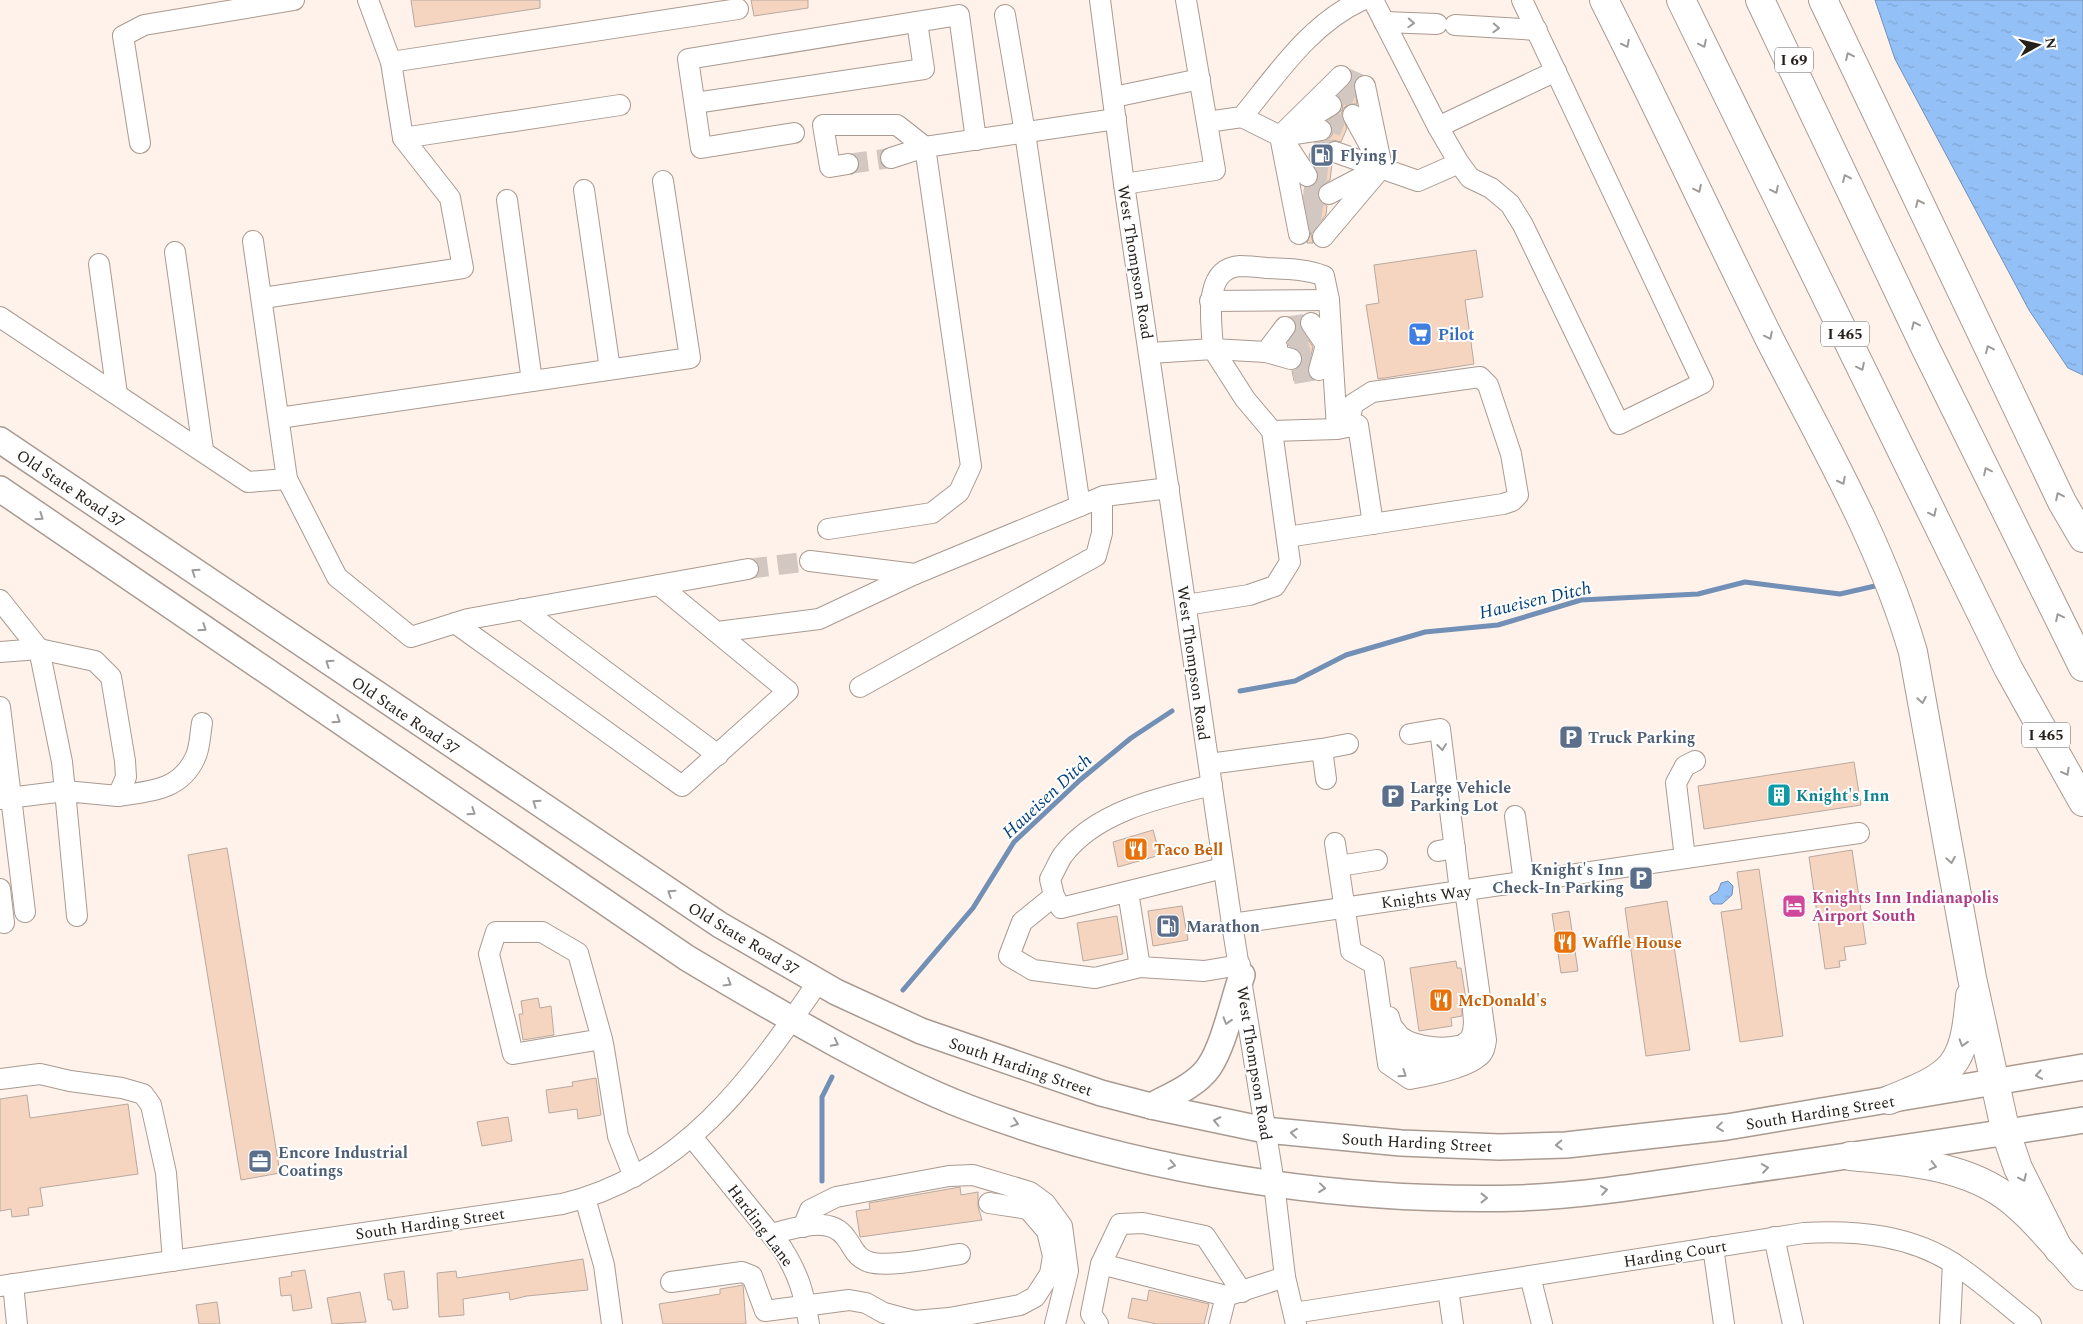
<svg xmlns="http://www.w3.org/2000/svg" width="2083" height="1324" viewBox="0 0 2083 1324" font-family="Spectral,serif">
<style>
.water{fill:url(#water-ripples);stroke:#7290b5}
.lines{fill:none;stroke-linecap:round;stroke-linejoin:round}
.stream{stroke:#7290b5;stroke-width:5}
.building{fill:#f5d5c0;stroke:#b8a9a0}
.minor-tunnel{stroke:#d3c8c1;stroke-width:20;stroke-dasharray:20 10;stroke-linecap:butt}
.minor-casing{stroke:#a99a91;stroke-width:22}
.major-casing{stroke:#a99a91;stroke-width:28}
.highway-casing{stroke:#a99a91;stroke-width:30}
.minor{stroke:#fff;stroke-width:20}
.major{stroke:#fff;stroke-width:25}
.highway{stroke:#fff;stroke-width:28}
.oneway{stroke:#9d9b99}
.labels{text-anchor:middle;stroke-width:4;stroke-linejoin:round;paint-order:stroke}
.shield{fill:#fff;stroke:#666360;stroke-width:1}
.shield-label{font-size:15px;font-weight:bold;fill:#25201c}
.service-label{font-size:16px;font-weight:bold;fill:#4e5e75;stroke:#fff;text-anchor:start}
.street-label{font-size:16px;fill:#25201c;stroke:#fff}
.shop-label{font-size:16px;font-weight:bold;fill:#366cbe;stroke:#fff;text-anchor:start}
.culture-label{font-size:16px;font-weight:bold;fill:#0d838f;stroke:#fff;text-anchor:start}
.food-label{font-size:16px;font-weight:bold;fill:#c56008;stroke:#fff;text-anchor:start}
.hotel-label{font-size:16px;font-weight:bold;fill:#b23c85;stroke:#fff;text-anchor:start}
.water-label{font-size:18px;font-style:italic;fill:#02407c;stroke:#fff}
</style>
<defs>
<pattern id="water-ripples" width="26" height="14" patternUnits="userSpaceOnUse" patternTransform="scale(1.25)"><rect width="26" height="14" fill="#93c0f7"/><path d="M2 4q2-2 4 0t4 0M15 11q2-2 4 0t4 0" fill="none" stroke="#7fa5d3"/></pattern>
</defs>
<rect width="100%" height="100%" fill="#fff2ea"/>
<g class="water">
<polygon points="1875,0 2083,0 2083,375 2068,368 2029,310 1895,59"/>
<polygon points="1728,881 1733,886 1732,895 1722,904 1713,904 1710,900 1710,896 1718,891 1721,883"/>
</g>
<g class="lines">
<g class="stream">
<polyline points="1240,691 1295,681 1346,655 1425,632 1498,625 1581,600 1698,594 1745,582 1840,594 1875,586"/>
<polyline points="903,990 973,908 1014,842 1080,780 1131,738 1172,711"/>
<polyline points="822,1181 822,1097 832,1077"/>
</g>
</g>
<g class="building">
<polygon points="411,0 540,0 540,8 415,27"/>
<polygon points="751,0 808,0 808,8 754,16"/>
<polygon points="1353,74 1359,76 1354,83 1357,104 1348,104 1343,109 1341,115 1347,128 1341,142 1332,140 1324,148 1326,159 1332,164 1330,180 1319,187 1317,194 1319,200 1327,206 1326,215 1311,234 1313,243 1307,243 1311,232 1304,190 1305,187 1314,186 1319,176 1309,157 1310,153 1315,143 1328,140 1332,135 1333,128 1328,121 1342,110 1343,104 1338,96 1350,84"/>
<polygon points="1476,250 1483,297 1465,300 1474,364 1378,379 1366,305 1379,303 1374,265"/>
<polygon points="1300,320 1301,329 1313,347 1308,367 1311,378 1294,381 1292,371 1300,367 1303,357 1299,350 1289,346 1288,343 1297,329 1295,321"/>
<polygon points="1854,762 1861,805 1704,829 1698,786"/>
<polygon points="1153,830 1160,855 1118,867 1113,842"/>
<polygon points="227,848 280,1173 241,1180 188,855"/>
<polygon points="1852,850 1866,944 1844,947 1846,960 1839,961 1840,967 1825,969 1809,857"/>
<polygon points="1759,869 1783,1036 1740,1042 1721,912 1742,909 1737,872"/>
<polygon points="1667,901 1690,1050 1646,1056 1625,908"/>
<polygon points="1182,906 1188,940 1153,946 1148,911"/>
<polygon points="1569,911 1578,971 1561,973 1552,914"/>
<polygon points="1117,916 1123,954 1083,961 1077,923"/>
<polygon points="1456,961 1457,968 1461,968 1466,1000 1462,1006 1462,1016 1451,1018 1452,1026 1419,1031 1410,968"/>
<polygon points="538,998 540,1008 551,1006 554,1035 523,1040 519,1014 523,1014 521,1001"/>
<polygon points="596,1078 601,1115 578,1119 577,1109 549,1113 546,1090 573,1086 572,1082"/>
<polygon points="27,1095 30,1118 128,1104 138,1174 40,1188 43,1206 28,1208 29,1215 12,1217 11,1209 0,1211 0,1099"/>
<polygon points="508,1117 512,1141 482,1146 477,1122"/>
<polygon points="960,1187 961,1195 978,1192 978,1207 982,1220 860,1237 856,1211 870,1209 869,1203"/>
<polygon points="583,1259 588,1290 527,1296 510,1300 509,1292 463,1299 464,1315 439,1317 437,1273 456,1271 457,1278"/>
<polygon points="305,1270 312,1308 293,1311 291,1295 281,1296 279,1278 292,1276 291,1272"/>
<polygon points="404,1271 408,1308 393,1310 391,1300 388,1300 384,1274"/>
<polygon points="743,1285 746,1324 663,1324 659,1304 720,1294 720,1289"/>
<polygon points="1149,1290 1209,1304 1204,1324 1157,1324 1128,1318 1132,1298 1147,1301"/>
<polygon points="360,1292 366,1322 332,1324 327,1298"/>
<polygon points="217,1302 220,1324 199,1324 196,1305"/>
</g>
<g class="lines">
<g class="minor-tunnel">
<polyline points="1341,76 1365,86"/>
<polyline points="1336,90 1359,100"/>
<polyline points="1325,119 1347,128"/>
<polyline points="1314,145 1335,152"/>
<polyline points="1309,160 1332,165"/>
<polyline points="848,164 891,158"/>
<polyline points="1307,176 1330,179"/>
<polyline points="1304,190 1329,194"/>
<polyline points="1303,205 1327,209"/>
<polyline points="1301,221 1325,223"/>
<polyline points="1285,327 1311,323"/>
<polyline points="1288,342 1313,338"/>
<polyline points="1291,359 1316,356"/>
<polyline points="1293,374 1319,370"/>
<polyline points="748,569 810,561"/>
</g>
<g class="minor-casing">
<g id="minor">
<polyline points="368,0 391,62 403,138 620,105"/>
<polyline points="1100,0 1124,184 1232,924 1274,1183 1285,1277 1296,1324"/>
<polyline points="1373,0 1438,127 1459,163 1470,178 1491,188 1510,204 1523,225 1619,424 1703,383 1522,0"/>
<polyline points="1005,15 1025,133 1080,506"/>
<polyline points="1384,22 1437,24"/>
<polyline points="1455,25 1537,30"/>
<polyline points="391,62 738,9"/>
<polyline points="1114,97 1200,79"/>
<polyline points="695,103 924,69 917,22"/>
<polyline points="1331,105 1280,136 1341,76"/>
<polyline points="1353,115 1371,148"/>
<polyline points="1242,117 1280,136 1299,234"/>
<path d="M1207,122L1242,117C1278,73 1310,24 1362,0"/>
<polyline points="1438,127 1556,71"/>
<polyline points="794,133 701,148 688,59 959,15 976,140"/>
<polyline points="1288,135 1321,130"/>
<polyline points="140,143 123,36 144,25 294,0"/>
<polyline points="1286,144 1307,176"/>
<polyline points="1335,152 1418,181 1459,163"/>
<polyline points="848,164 830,167 823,125 897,125 925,147 891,158"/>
<polyline points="1124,184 1215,170 1186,0"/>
<polyline points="584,190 610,369"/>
<polyline points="1329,194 1375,170"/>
<polyline points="507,200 532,381"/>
<polyline points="1323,237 1382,167 1365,86"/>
<polyline points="253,241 287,479 337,577 411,637 468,619 748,569"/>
<polyline points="175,252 203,450"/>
<polyline points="99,264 117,394"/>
<polyline points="263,298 463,268 450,198 403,138"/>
<polyline points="1210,301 1329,300"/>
<polyline points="0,317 248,482 287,479"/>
<polyline points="1311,323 1326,345 1319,370"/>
<path d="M1285,327L1266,352L1213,349C1212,324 1201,269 1240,266C1249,266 1258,267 1267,268C1287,269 1306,269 1324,276L1329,300L1337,429"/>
<polyline points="1277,347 1266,352 1291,359"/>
<polyline points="1150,353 1213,349 1245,399 1272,431 1290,562 1275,586 1249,595 1186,605"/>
<polyline points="279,418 690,358 663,181"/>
<polyline points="1272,431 1337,429 1358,425 1373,524"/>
<polyline points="828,529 932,513 959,492 971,466 925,147 1116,119"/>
<polyline points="1287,537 1503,504 1512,501 1518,495 1511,454 1488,385 1480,377 1372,392 1353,404 1348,427"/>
<polyline points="810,561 915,574 1104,496 1169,488"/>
<polyline points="0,600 39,649 62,762 65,791 0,799"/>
<polyline points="522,609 718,755"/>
<polyline points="455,623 682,786 788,691 659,585"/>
<polyline points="717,632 819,619 915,574"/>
<polyline points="0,652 39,649 95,661 111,677 125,761 126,777 118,796 65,791 77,916"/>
<polyline points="860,687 1096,556 1102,533 1102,497"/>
<polyline points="0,707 25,912"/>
<polyline points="1410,734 1440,729 1460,891"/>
<polyline points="1322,749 1348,744"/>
<polyline points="1209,764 1322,749 1326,779"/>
<path d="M1212,785C1162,797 1096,811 1063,855C1058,862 1055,871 1050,879L1054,896L1061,908L1223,868"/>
<path d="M118,796C149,791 180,791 195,758C200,749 200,734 202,723"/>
<polyline points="1515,816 1524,882"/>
<path d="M1335,843L1351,951L1374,964L1388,1064L1410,1079C1427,1076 1466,1068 1478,1057C1484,1053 1485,1047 1486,1040L1465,890"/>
<polyline points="1438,851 1455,848"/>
<polyline points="1685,858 1676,783 1685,766 1695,761"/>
<polyline points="1339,866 1377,860"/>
<polyline points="0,889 4,923"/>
<polyline points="1128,892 1140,967 1204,971 1240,965"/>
<polyline points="1054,896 1022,922 1009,956 1033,970 1095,978 1140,967"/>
<polyline points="1232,924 1859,833"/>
<path d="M1389,1017C1393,1032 1401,1055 1416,1062C1426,1066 1466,1046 1471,1037C1475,1028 1474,1020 1473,1010"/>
<path d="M1395,1030C1404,1047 1441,1050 1458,1046"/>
<polyline points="602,1039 513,1054 489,954 496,932 542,932 578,953 602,1039 604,1049 618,1136 634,1177"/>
<polyline points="0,1079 40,1074 70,1081 122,1088 143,1094 151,1105 166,1173 173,1261"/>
<path d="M692,1137L782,1248C799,1275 804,1293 809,1324"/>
<polyline points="585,1198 604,1265 612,1324"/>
<polyline points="803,1227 810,1210 836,1197 949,1176 973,1175 1030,1192 1045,1203 1062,1226 1068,1271 1055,1324"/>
<path d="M771,1234C793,1229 830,1214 846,1238C854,1248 855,1257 869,1262C889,1268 938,1257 960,1254"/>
<polyline points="1774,1237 1793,1324"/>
<polyline points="1713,1247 1724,1324"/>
<polyline points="1101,1264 1120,1224 1143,1223 1205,1236 1242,1292"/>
<polyline points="1530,1276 1542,1324"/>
<polyline points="671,1282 742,1272 752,1276 765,1311 849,1300 866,1303 884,1313 914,1321 949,1318 1020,1305 1035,1297 1050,1274 1053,1256 1047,1231 1028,1209 989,1203"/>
<polyline points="13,1284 17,1324"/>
<path d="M0,1286L562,1204C682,1176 752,1079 818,982"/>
<polyline points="1448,1289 1453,1324"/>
<path d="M1294,1313L1804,1233C1858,1230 1913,1235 1959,1267C1984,1284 2007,1305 2031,1324"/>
<polyline points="1098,1324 1091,1314 1101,1264 1226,1296"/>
<polyline points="1219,1324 1226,1296 1285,1277"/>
<polyline points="1950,1324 1953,1263"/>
</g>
</g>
<g class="major-casing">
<g id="major">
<polyline points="0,440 720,925 836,992 921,1031 1101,1093 1151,1106 1265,1130 1401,1143 1499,1147 1566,1145 1727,1127 2083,1067"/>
<path d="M0,489L687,958C737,988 787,1017 838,1045C881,1068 924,1091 969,1108C1138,1172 1340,1203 1520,1198C1593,1195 1665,1182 1737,1172C1853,1155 1968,1139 2083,1120"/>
<path d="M1151,1106C1170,1096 1197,1085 1209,1067C1224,1045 1233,1001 1242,975"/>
</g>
</g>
<g class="highway-casing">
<g id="highway">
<path d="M1604,0C1661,113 1714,227 1770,340C1822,442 1881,542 1913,652L1972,978L2006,1133L2018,1168L2059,1250"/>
<polyline points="1681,0 2008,668 2083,802"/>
<polyline points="1760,0 1925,347 2083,667"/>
<polyline points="1823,0 2062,502 2083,538"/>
<path d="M1889,1100C1954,1074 1964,1068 1970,996"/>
<path d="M1850,1156C1910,1162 1976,1165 2021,1209C2043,1229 2063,1254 2083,1276"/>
</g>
</g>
<use href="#minor" class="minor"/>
<use href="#major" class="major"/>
<use href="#highway" class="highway"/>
</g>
<defs><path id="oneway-chevron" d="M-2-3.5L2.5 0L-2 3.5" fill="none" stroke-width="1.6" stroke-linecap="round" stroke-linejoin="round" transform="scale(1.25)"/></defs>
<g class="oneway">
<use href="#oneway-chevron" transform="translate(1411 23) rotate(3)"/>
<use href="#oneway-chevron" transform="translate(1496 28) rotate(3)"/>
<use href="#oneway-chevron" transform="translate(1626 44) rotate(63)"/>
<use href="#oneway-chevron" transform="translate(1703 44) rotate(64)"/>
<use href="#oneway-chevron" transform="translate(1849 56) rotate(-115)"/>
<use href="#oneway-chevron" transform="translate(1846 178) rotate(-115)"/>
<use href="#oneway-chevron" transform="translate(1698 189) rotate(64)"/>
<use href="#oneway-chevron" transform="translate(1775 190) rotate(64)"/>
<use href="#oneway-chevron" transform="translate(1919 203) rotate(-115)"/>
<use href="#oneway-chevron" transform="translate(1915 325) rotate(-115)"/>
<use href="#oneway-chevron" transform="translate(1769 336) rotate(64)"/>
<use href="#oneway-chevron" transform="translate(1989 349) rotate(-115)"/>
<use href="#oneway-chevron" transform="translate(1861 367) rotate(64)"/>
<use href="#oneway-chevron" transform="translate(1987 471) rotate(-116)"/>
<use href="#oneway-chevron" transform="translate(1842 481) rotate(63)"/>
<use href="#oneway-chevron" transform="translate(2059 496) rotate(-116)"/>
<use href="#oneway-chevron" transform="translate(1933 513) rotate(64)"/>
<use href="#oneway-chevron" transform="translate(40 517) rotate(34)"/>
<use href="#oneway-chevron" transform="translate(195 572) rotate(-146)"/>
<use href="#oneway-chevron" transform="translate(2059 617) rotate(-116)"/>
<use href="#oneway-chevron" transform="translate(203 628) rotate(34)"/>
<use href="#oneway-chevron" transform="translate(329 663) rotate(-146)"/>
<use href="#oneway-chevron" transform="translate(1922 700) rotate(80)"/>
<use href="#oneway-chevron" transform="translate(337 720) rotate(34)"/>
<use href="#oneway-chevron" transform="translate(1442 747) rotate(83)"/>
<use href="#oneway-chevron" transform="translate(2066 772) rotate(61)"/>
<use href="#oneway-chevron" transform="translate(536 803) rotate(-146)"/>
<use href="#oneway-chevron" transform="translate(472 812) rotate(34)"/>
<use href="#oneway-chevron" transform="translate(1951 860) rotate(80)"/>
<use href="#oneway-chevron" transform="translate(671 893) rotate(-147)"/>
<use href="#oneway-chevron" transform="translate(728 983) rotate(31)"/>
<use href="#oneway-chevron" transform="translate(1227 1021) rotate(107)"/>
<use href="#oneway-chevron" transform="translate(835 1043) rotate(28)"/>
<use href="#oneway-chevron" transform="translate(1963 1043) rotate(107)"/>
<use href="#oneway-chevron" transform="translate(1403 1074) rotate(34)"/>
<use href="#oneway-chevron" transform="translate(2039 1075) rotate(170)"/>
<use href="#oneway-chevron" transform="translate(1217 1121) rotate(-168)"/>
<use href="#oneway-chevron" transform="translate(1015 1123) rotate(18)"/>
<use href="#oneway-chevron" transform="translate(1720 1127) rotate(173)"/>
<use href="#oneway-chevron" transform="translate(1294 1133) rotate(-174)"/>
<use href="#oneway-chevron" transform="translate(1559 1145) rotate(178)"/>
<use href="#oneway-chevron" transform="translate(1172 1165) rotate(12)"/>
<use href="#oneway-chevron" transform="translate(1933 1166) rotate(14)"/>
<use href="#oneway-chevron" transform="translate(1765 1168) rotate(-8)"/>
<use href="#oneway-chevron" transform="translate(2023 1178) rotate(65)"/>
<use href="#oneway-chevron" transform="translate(1322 1188) rotate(6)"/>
<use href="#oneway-chevron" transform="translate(1604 1190) rotate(-8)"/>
<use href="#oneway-chevron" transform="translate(1484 1198)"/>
</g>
<defs>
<g id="fuel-square" transform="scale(1.25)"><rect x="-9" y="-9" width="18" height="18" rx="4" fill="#5c6f8a" stroke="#fff"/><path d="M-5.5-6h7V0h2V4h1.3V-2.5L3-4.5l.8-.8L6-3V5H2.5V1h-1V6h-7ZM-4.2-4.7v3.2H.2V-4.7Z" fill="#fff"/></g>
<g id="supermarket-square" transform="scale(1.25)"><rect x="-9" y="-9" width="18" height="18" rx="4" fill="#3f7fe0" stroke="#fff"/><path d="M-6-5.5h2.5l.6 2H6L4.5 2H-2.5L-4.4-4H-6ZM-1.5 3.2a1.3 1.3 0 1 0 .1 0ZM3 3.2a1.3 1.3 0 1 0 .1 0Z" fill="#fff"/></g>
<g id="parking-square" transform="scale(1.25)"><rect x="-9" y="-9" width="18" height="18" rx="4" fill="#5c6f8a" stroke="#fff"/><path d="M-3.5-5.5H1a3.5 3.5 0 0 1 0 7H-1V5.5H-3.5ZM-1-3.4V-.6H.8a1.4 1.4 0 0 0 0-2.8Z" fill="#fff"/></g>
<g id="building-square" transform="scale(1.25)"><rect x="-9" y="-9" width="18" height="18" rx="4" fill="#0f9aa8" stroke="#fff"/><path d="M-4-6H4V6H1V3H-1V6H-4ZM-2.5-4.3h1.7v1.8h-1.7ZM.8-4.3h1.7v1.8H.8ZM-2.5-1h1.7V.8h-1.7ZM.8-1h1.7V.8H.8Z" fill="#fff"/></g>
<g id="restaurant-square" transform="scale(1.25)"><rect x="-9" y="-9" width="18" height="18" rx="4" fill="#e8710a" stroke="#fff"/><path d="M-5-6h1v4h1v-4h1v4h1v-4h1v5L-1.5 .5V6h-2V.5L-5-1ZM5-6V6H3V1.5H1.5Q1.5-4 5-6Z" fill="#fff"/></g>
<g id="hotel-square" transform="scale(1.25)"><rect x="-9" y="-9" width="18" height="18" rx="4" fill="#d1479c" stroke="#fff"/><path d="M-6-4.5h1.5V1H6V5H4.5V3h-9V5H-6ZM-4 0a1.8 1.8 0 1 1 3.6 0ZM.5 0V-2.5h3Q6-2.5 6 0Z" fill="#fff"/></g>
<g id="office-square" transform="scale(1.25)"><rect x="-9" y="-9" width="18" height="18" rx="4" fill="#5c6f8a" stroke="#fff"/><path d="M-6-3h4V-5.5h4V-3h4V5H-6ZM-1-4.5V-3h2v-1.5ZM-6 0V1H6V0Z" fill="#fff"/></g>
</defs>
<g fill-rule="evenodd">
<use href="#fuel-square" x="1322" y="155"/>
<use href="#supermarket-square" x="1420" y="334"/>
<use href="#parking-square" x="1571" y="737"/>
<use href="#building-square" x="1779" y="795"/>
<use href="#parking-square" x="1393" y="796"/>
<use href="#restaurant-square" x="1136" y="849"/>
<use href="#parking-square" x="1641" y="878"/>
<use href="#hotel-square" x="1794" y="906"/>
<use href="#fuel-square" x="1168" y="926"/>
<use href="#restaurant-square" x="1565" y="942"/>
<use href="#restaurant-square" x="1441" y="1000"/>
<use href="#office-square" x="260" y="1161"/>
</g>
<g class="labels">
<g class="shield">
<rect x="1775" y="47.5" width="38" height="25" rx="4"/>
<rect x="1821" y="321.5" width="48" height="25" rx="4"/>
<rect x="2022" y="722.5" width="48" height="25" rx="4"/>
</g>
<g class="shield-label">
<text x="1794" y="65">I 69</text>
<text x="1845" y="339">I 465</text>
<text x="2046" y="740">I 465</text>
</g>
<g class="service-label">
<text x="1340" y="161">Flying J</text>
<text x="1588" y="743">Truck Parking</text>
<text x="1410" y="793">Large Vehicle<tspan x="1410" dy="18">Parking Lot</tspan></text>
<text x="1624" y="875" text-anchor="end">Knight's Inn<tspan x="1624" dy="18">Check-In Parking</tspan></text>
<text x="1186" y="932">Marathon</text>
<text x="278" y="1158">Encore Industrial<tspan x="278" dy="18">Coatings</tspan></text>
</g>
<g class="street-label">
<text transform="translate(1136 262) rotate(81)" y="6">West Thompson Road</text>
<text transform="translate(71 488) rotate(34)" y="6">Old State Road 37</text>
<text transform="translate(1194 663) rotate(82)" y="6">West Thompson Road</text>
<text transform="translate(406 715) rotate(34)" y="6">Old State Road 37</text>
<text transform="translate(1426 896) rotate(-8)" y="6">Knights Way</text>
<text transform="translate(744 938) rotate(31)" y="6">Old State Road 37</text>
<text transform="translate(1255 1063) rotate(81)" y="6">West Thompson Road</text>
<text transform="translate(1021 1066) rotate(19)" y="6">South Harding Street</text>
<text transform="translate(1820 1112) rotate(-9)" y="6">South Harding Street</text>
<text transform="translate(1417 1142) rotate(3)" y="6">South Harding Street</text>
<text transform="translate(430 1223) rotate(-8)" y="6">South Harding Street</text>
<text transform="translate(761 1225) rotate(53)" y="6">Harding Lane</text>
<text transform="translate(1675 1253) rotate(-9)" y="6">Harding Court</text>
</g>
<g class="shop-label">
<text x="1438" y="340">Pilot</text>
</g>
<g class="culture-label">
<text x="1796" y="801">Knight's Inn</text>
</g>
<g class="food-label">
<text x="1154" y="855">Taco Bell</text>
<text x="1582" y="948">Waffle House</text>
<text x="1458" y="1006">McDonald's</text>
</g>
<g class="hotel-label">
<text x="1812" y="903">Knights Inn Indianapolis<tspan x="1812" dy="18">Airport South</tspan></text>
</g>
<g class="water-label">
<text transform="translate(1535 600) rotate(-13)" y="6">Haueisen Ditch</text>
<text transform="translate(1047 796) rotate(-43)" y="6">Haueisen Ditch</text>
</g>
</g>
<g transform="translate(2038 45) rotate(82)" stroke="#ffffff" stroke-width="4" paint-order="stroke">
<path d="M0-4L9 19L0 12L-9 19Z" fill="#25201c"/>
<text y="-8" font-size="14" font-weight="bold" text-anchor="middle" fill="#25201c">N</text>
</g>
</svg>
